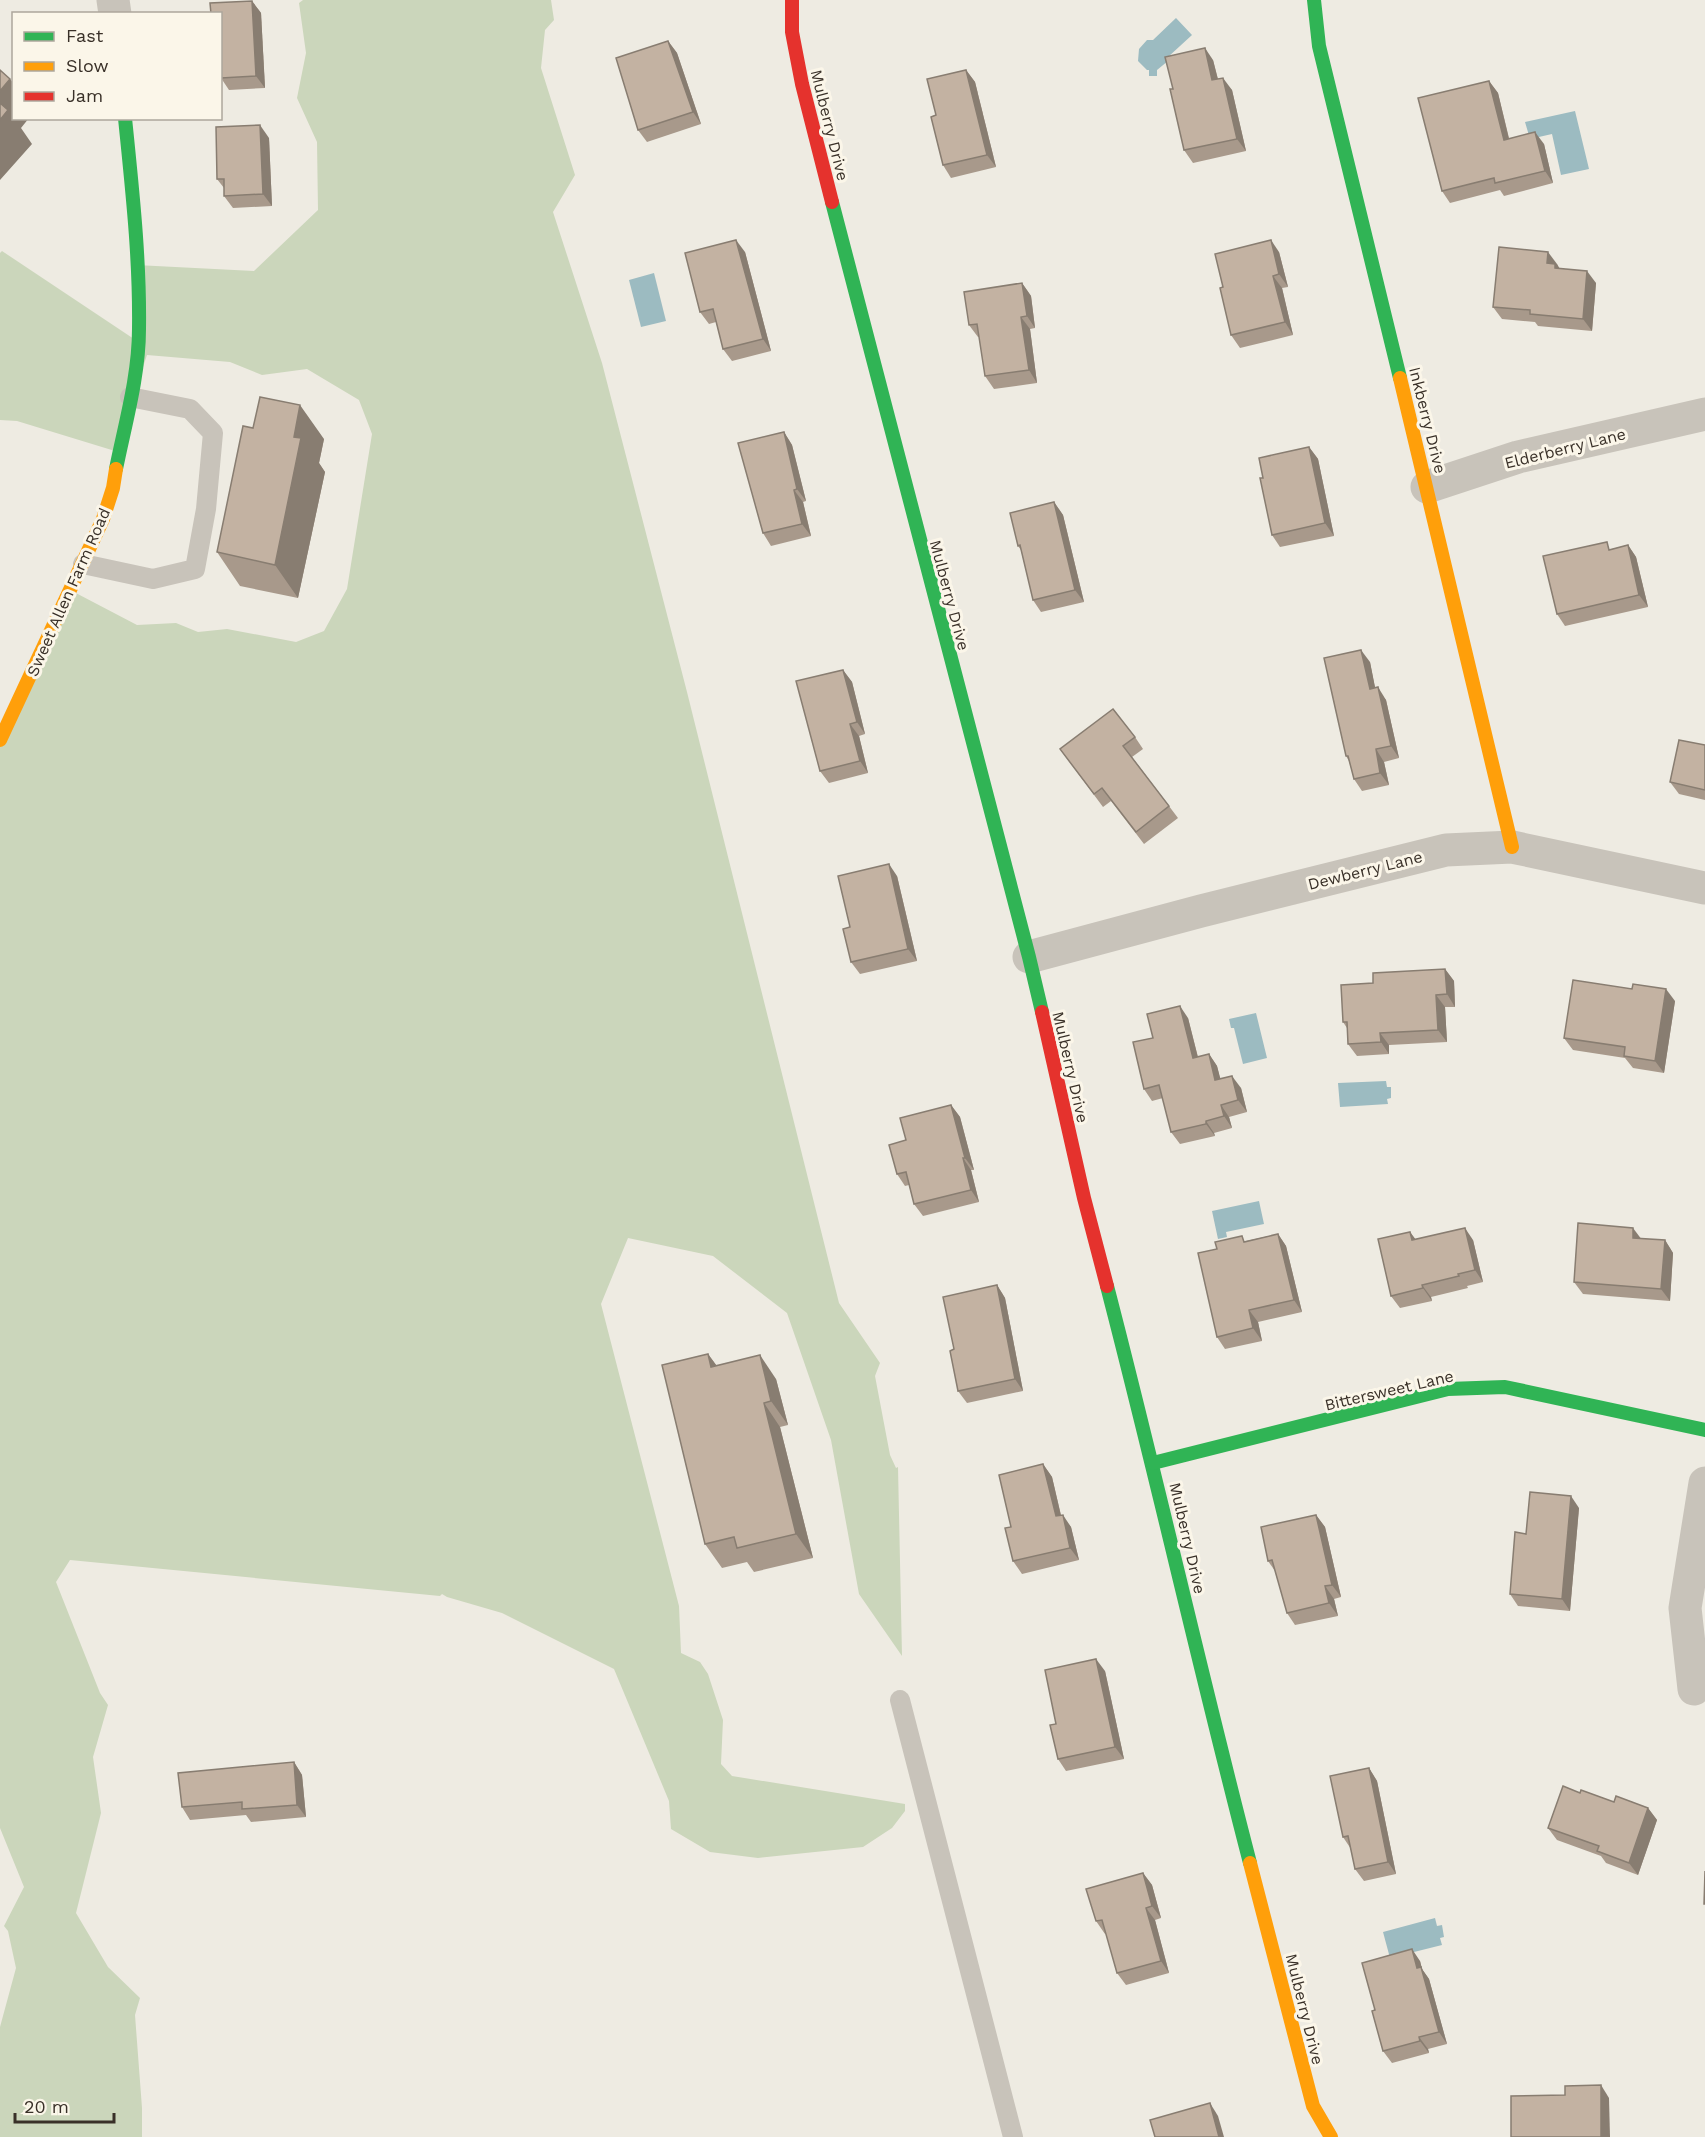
<svg xmlns="http://www.w3.org/2000/svg" width="1705" height="2137" viewBox="0 0 1705 2137" font-family="'Work Sans',sans-serif">
<style>
.green{fill:#cbd6bb}
.water{fill:#9cbbc1}
.lines{fill:none;stroke-linecap:round;stroke-linejoin:round}
.lane{stroke:#c8c3ba;stroke-width:20}
.street{stroke:#c8c3ba;stroke-width:33}
.fast{stroke:#30b455;stroke-width:14}
.slow{stroke:#ff9f0a;stroke-width:14}
.jam{stroke:#e5322d;stroke-width:14}
.wall{fill:#a8998b}
.shaded-wall{fill:#887d71}
.building{fill:#c3b2a2;stroke:#887d71;stroke-width:1.5}
.labels{text-anchor:middle;stroke-width:6;stroke-linejoin:round;paint-order:stroke}
.street-label{font-size:16px;fill:#393028;stroke:#fbf6e9}
</style>
<rect width="100%" height="100%" fill="#eeebe2"/>
<polygon class="green" points="303,0 551,0 554,20 545,30 541,68 575,175 553,212 602,363 687,692 839,1303 880,1363 875,1376 890,1455 896,1468 898,1467 902,1656 859,1594 831,1440 787,1313 713,1256 628,1238 601,1304 679,1606 681,1653 700,1662 708,1674 723,1720 721,1764 732,1776 905,1804 905,1811 892,1828 863,1847 758,1858 710,1852 671,1829 669,1801 614,1669 502,1613 447,1597 442,1594 440,1596 70,1560 56,1582 100,1693 108,1705 93,1757 101,1813 76,1913 108,1967 140,1998 135,2015 142,2108 142,2137 0,2137 0,2027 16,1968 8,1931 4,1926 24,1887 0,1828 0,739 72,591 137,625 176,623 198,632 227,629 296,642 324,631 347,589 372,434 359,400 307,369 262,375 230,362 147,355 115,451 17,421 0,420 0,253 2,251 134,339 136,265 254,271 318,210 317,142 297,98 306,53 299,3"/>
<g class="water">
<polygon points="1176,18 1192,35 1168,57 1168,61 1157,70 1157,76 1149,76 1149,70 1147,70 1138,61 1139,49 1147,40 1153,40"/>
<polygon points="1575,111 1589,169 1561,175 1552,134 1530,139 1525,122"/>
<polygon points="654,273 666,321 641,327 629,280"/>
<polygon points="1256,1013 1267,1058 1243,1064 1234,1028 1231,1028 1229,1019"/>
<polygon points="1386,1081 1387,1087 1391,1087 1391,1098 1387,1099 1388,1104 1340,1107 1338,1083"/>
<polygon points="1259,1201 1264,1224 1226,1232 1227,1237 1218,1239 1212,1211"/>
<polygon points="1435,1918 1437,1926 1442,1925 1444,1937 1440,1938 1442,1945 1390,1958 1383,1932"/>
</g>
<g class="lines">
<g class="lane">
<polyline points="83,564 153,579 195,569 206,509 213,433 190,409 130,397"/>
<polyline points="900,1700 1013,2137"/>
</g>
<g class="street">
<polyline points="113,0 115,14"/>
<polyline points="1427,487 1518,457 1705,414"/>
<polyline points="1029,957 1201,911 1446,850 1512,847 1705,888"/>
<polyline points="1694,1689 1685,1608 1705,1483"/>
</g>
<g class="fast">
<polyline points="1314,0 1319,46 1400,378"/>
<polyline points="832,202 1029,957 1042,1012"/>
<path d="M116,469C125,424 139,376 139,329C140,258 132,188 125,118"/>
<path d="M1107,1286C1157,1478 1200,1671 1250,1863"/>
<polyline points="1153,1463 1448,1389 1505,1387 1705,1430"/>
</g>
<g class="slow">
<polyline points="1400,378 1512,847"/>
<polyline points="0,740 103,519 113,488 116,469"/>
<polyline points="1250,1863 1313,2106 1331,2137"/>
</g>
<g class="jam">
<polyline points="792,0 792,32 802,84 832,202"/>
<polyline points="1042,1012 1084,1198 1107,1286"/>
</g>
</g>
<g class="wall">
<polygon points="252,1 261,13 265,88 229,90 221,78 220,14"/>
<polygon points="668,41 677,53 701,124 647,142 638,130"/>
<polygon points="1213,60 1218,79 1232,90 1246,151 1193,163 1184,150 1173,89"/>
<polygon points="966,70 975,82 996,167 951,178 943,165 936,115"/>
<polygon points="1489,81 1498,93 1509,138 1544,144 1553,183 1504,196 1500,190 1450,203 1442,191"/>
<polygon points="269,138 272,206 233,208 224,196 224,188 217,179"/>
<polygon points="745,252 771,351 732,361 723,349 716,322 709,324 700,312"/>
<polygon points="1279,252 1288,287 1282,288 1293,335 1240,348 1231,335"/>
<polygon points="1557,264 1559,269 1596,283 1592,331 1538,326 1535,322 1502,319 1493,307"/>
<polygon points="1022,283 1031,296 1035,328 1030,329 1037,383 994,389 985,376 979,337 978,337 969,325"/>
<polygon points="253,428 324,439 319,463 325,472 298,598 240,586 217,552"/>
<polygon points="784,432 792,445 806,501 803,502 811,536 771,546 763,533"/>
<polygon points="1309,447 1318,459 1334,536 1280,547 1272,535 1263,478"/>
<polygon points="1054,502 1063,515 1084,602 1041,612 1033,600 1021,550 1018,546"/>
<polygon points="1628,545 1636,557 1648,607 1565,626 1557,614 1612,549"/>
<polygon points="1370,662 1375,688 1386,700 1399,758 1384,762 1389,785 1362,791 1354,779 1349,761 1346,756"/>
<polygon points="843,670 852,682 865,734 859,736 868,773 829,783 820,771"/>
<polygon points="1135,737 1143,749 1132,757 1178,818 1144,844 1111,801 1103,807 1060,749"/>
<polygon points="1705,745 1705,800 1679,794 1670,782"/>
<polygon points="897,876 917,961 860,974 851,962 850,927"/>
<polygon points="1445,969 1454,981 1455,1007 1445,1007 1447,1042 1389,1045 1389,1054 1357,1056 1348,1044 1347,1028 1343,1022"/>
<polygon points="1675,1001 1664,1073 1633,1068 1625,1058 1573,1050 1564,1038"/>
<polygon points="1188,1018 1198,1057 1209,1054 1217,1066 1220,1079 1241,1088 1247,1112 1229,1117 1232,1128 1214,1133 1215,1136 1180,1144 1171,1132 1163,1098 1152,1101 1144,1089 1153,1038"/>
<polygon points="951,1105 960,1117 974,1170 971,1170 979,1202 923,1216 914,1204 909,1185 905,1186 897,1174 906,1140"/>
<polygon points="1410,1232 1415,1239 1473,1240 1483,1282 1467,1286 1468,1288 1431,1297 1432,1301 1400,1308 1391,1296"/>
<polygon points="1278,1234 1286,1246 1302,1312 1258,1322 1262,1341 1225,1349 1217,1337 1246,1241"/>
<polygon points="1641,1239 1665,1240 1673,1253 1670,1301 1583,1294 1574,1282"/>
<polygon points="997,1285 1005,1298 1023,1391 967,1403 958,1391 954,1349"/>
<polygon points="708,1354 716,1365 776,1379 788,1425 780,1427 813,1558 754,1572 747,1562 722,1568 705,1544"/>
<polygon points="1043,1464 1052,1477 1061,1515 1071,1527 1079,1560 1022,1574 1013,1561 1011,1527"/>
<polygon points="1579,1508 1570,1611 1518,1606 1510,1594 1526,1534"/>
<polygon points="1316,1515 1325,1527 1341,1597 1334,1599 1338,1616 1295,1625 1287,1613 1275,1571 1268,1561"/>
<polygon points="1105,1671 1124,1759 1066,1771 1058,1759 1056,1724"/>
<polygon points="294,1762 302,1775 306,1817 251,1822 246,1815 190,1820 182,1807"/>
<polygon points="1369,1768 1377,1781 1396,1874 1364,1881 1355,1869 1351,1849 1343,1837"/>
<polygon points="1614,1802 1648,1808 1657,1820 1638,1875 1606,1863 1601,1856 1557,1840 1548,1828"/>
<polygon points="1143,1873 1152,1885 1161,1918 1155,1920 1169,1973 1126,1985 1117,1973 1106,1933 1105,1934 1096,1921"/>
<polygon points="1420,1961 1422,1969 1429,1979 1447,2044 1428,2049 1429,2053 1392,2063 1383,2051 1375,2010"/>
</g>
<g class="shaded-wall">
<polygon points="252,1 261,13 265,88 256,76"/>
<polygon points="668,41 677,53 701,124 693,112"/>
<polygon points="1205,48 1213,60 1221,92 1212,80"/>
<polygon points="966,70 975,82 996,167 987,155"/>
<polygon points="1223,78 1232,90 1246,151 1237,139"/>
<polygon points="10,79 14,84 14,118 29,118 21,128 32,144 0,180 0,91"/>
<polygon points="1489,81 1498,93 1512,152 1504,140"/>
<polygon points="260,125 269,138 272,206 263,194"/>
<polygon points="1535,132 1544,144 1553,183 1545,171"/>
<polygon points="736,240 745,252 771,351 763,339"/>
<polygon points="1271,240 1279,252 1288,287 1279,274"/>
<polygon points="1548,252 1557,264 1564,276 1547,263"/>
<polygon points="1587,271 1596,283 1592,331 1583,319"/>
<polygon points="1273,276 1282,288 1293,335 1285,322"/>
<polygon points="1022,283 1031,296 1035,328 1027,316"/>
<polygon points="1021,317 1030,329 1037,383 1029,370"/>
<polygon points="300,405 324,439 319,463 325,472 298,598 275,565 294,437"/>
<polygon points="784,432 792,445 806,501 797,489"/>
<polygon points="1309,447 1318,459 1334,536 1325,523"/>
<polygon points="794,490 803,502 811,536 802,524"/>
<polygon points="1054,502 1063,515 1084,602 1075,590"/>
<polygon points="1628,545 1636,557 1648,607 1639,595"/>
<polygon points="1361,650 1370,662 1378,702 1370,689"/>
<polygon points="843,670 852,682 865,734 857,722"/>
<polygon points="1378,687 1386,700 1399,758 1391,746"/>
<polygon points="850,724 859,736 868,773 860,761"/>
<polygon points="1376,749 1384,762 1389,785 1380,773"/>
<polygon points="889,864 897,876 917,961 908,949"/>
<polygon points="1445,969 1454,981 1455,1007 1447,994"/>
<polygon points="1666,989 1675,1001 1664,1073 1655,1061"/>
<polygon points="1436,995 1445,1007 1447,1042 1438,1030"/>
<polygon points="1180,1006 1188,1018 1201,1070 1193,1058"/>
<polygon points="1380,1033 1389,1045 1389,1054 1381,1042"/>
<polygon points="1209,1054 1217,1066 1224,1092 1215,1080"/>
<polygon points="1232,1076 1241,1088 1247,1112 1238,1100"/>
<polygon points="951,1105 960,1117 974,1170 965,1158"/>
<polygon points="1221,1105 1229,1117 1232,1128 1224,1116"/>
<polygon points="1206,1121 1214,1133 1215,1136 1206,1124"/>
<polygon points="963,1158 971,1170 979,1202 971,1190"/>
<polygon points="1465,1228 1473,1240 1483,1282 1475,1270"/>
<polygon points="1633,1228 1642,1240 1633,1238"/>
<polygon points="1410,1232 1419,1244 1412,1240"/>
<polygon points="1278,1234 1286,1246 1302,1312 1294,1300"/>
<polygon points="1665,1240 1673,1253 1670,1301 1661,1289"/>
<polygon points="997,1285 1005,1298 1023,1391 1015,1379"/>
<polygon points="1422,1285 1431,1297 1432,1301 1423,1288"/>
<polygon points="1249,1310 1258,1322 1262,1341 1253,1328"/>
<polygon points="708,1354 725,1377 711,1367"/>
<polygon points="760,1355 776,1379 788,1425 771,1401"/>
<polygon points="764,1403 780,1427 813,1558 796,1534"/>
<polygon points="1043,1464 1052,1477 1064,1529 1056,1516"/>
<polygon points="1571,1496 1579,1508 1570,1611 1562,1599"/>
<polygon points="1063,1515 1071,1527 1079,1560 1070,1548"/>
<polygon points="1316,1515 1325,1527 1341,1597 1332,1585"/>
<polygon points="1325,1586 1334,1599 1338,1616 1329,1603"/>
<polygon points="1096,1659 1105,1671 1124,1759 1115,1747"/>
<polygon points="294,1762 302,1775 306,1817 297,1805"/>
<polygon points="1369,1768 1377,1781 1396,1874 1388,1862"/>
<polygon points="1648,1808 1657,1820 1638,1875 1629,1863"/>
<polygon points="1143,1873 1152,1885 1161,1918 1152,1906"/>
<polygon points="1146,1908 1155,1920 1169,1973 1161,1961"/>
<polygon points="1412,1949 1420,1961 1422,1969 1429,1979 1447,2044 1439,2032 1417,1968"/>
<polygon points="1419,2037 1428,2049 1429,2053 1420,2041"/>
<polygon points="1601,2085 1609,2098 1610,2137 1601,2137"/>
<polygon points="1210,2103 1218,2116 1224,2137 1219,2137"/>
</g>
<g class="building">
<polygon points="252,1 256,76 221,78 220,14 211,14 210,3"/>
<polygon points="668,41 693,112 638,130 616,58"/>
<polygon points="1205,48 1212,80 1223,78 1237,139 1184,150 1170,89 1173,89 1165,57"/>
<polygon points="0,70 10,79 0,91"/>
<polygon points="966,70 987,155 943,165 931,117 936,115 927,79"/>
<polygon points="1489,81 1504,140 1535,132 1545,171 1495,183 1494,178 1442,191 1418,98"/>
<polygon points="0,103 8,110 0,120"/>
<polygon points="260,125 263,194 224,196 224,179 217,179 216,127"/>
<polygon points="736,240 763,339 723,349 713,309 700,312 685,253"/>
<polygon points="1271,240 1279,274 1273,276 1285,322 1231,335 1220,288 1223,287 1215,254"/>
<polygon points="1499,247 1548,252 1547,263 1555,264 1555,268 1587,271 1583,319 1530,314 1530,310 1493,307"/>
<polygon points="1022,283 1027,316 1021,317 1029,370 985,376 977,324 969,325 964,292"/>
<polygon points="260,397 300,405 294,437 301,438 275,565 217,552 243,426 253,428"/>
<polygon points="784,432 797,489 794,490 802,524 763,533 738,443"/>
<polygon points="1309,447 1325,523 1272,535 1260,478 1263,478 1259,458"/>
<polygon points="1054,502 1075,590 1033,600 1020,545 1018,546 1010,513"/>
<polygon points="1607,542 1609,550 1628,545 1639,595 1557,614 1543,556"/>
<polygon points="1361,650 1370,689 1378,687 1391,746 1376,749 1380,773 1354,779 1348,756 1346,756 1324,658"/>
<polygon points="843,670 857,722 850,724 860,761 820,771 796,681"/>
<polygon points="1113,709 1135,737 1123,746 1169,806 1136,832 1102,788 1094,794 1060,749"/>
<polygon points="1679,740 1705,745 1705,790 1670,782"/>
<polygon points="889,864 908,949 851,962 843,929 850,927 838,876"/>
<polygon points="1445,969 1447,994 1436,995 1438,1030 1380,1033 1381,1042 1348,1044 1347,1022 1343,1022 1341,985 1373,983 1373,973"/>
<polygon points="1573,980 1632,989 1633,984 1666,989 1655,1061 1624,1056 1625,1047 1564,1038"/>
<polygon points="1180,1006 1193,1058 1209,1054 1215,1080 1232,1076 1238,1100 1221,1105 1224,1116 1206,1121 1206,1124 1171,1132 1159,1085 1144,1089 1133,1042 1153,1038 1147,1014"/>
<polygon points="951,1105 965,1158 963,1158 971,1190 914,1204 906,1172 897,1174 889,1145 906,1140 900,1118"/>
<polygon points="1578,1223 1633,1228 1633,1238 1665,1240 1661,1289 1574,1282"/>
<polygon points="1465,1228 1475,1270 1458,1274 1459,1276 1422,1285 1423,1288 1391,1296 1378,1239 1410,1232 1412,1240"/>
<polygon points="1278,1234 1294,1300 1249,1310 1253,1328 1217,1337 1198,1253 1217,1249 1215,1242 1242,1236 1244,1242"/>
<polygon points="997,1285 1015,1379 958,1391 950,1351 954,1349 943,1297"/>
<polygon points="708,1354 711,1367 760,1355 771,1401 764,1403 796,1534 737,1548 734,1537 705,1544 662,1365"/>
<polygon points="1043,1464 1056,1516 1063,1515 1070,1548 1013,1561 1005,1528 1011,1527 999,1475"/>
<polygon points="1530,1492 1571,1496 1562,1599 1510,1594 1515,1532 1526,1534"/>
<polygon points="1316,1515 1332,1585 1325,1586 1329,1603 1287,1613 1272,1560 1268,1561 1261,1527"/>
<polygon points="1096,1659 1115,1747 1058,1759 1050,1725 1056,1724 1045,1670"/>
<polygon points="294,1762 297,1805 242,1809 242,1802 182,1807 178,1773"/>
<polygon points="1369,1768 1388,1862 1355,1869 1348,1836 1343,1837 1330,1776"/>
<polygon points="1563,1786 1580,1793 1581,1790 1614,1802 1616,1796 1648,1808 1629,1863 1597,1851 1599,1846 1548,1828"/>
<polygon points="1705,1871 1705,1904 1704,1904"/>
<polygon points="1143,1873 1152,1906 1146,1908 1161,1961 1117,1973 1102,1920 1096,1921 1086,1889"/>
<polygon points="1412,1949 1417,1968 1421,1967 1439,2032 1419,2037 1420,2041 1383,2051 1372,2011 1375,2010 1362,1963"/>
<polygon points="1601,2085 1601,2137 1511,2137 1511,2096 1565,2095 1565,2086"/>
<polygon points="1210,2103 1219,2137 1155,2137 1150,2120"/>
</g>
<g class="labels">
<g class="street-label">
<text transform="translate(830 125) rotate(76)" y="6">Mulberry Drive</text>
<text transform="translate(1428 420) rotate(76)" y="6">Inkberry Drive</text>
<text transform="translate(1565 448) rotate(-14)" y="6">Elderberry Lane</text>
<text transform="translate(68 592) rotate(-66)" y="6">Sweet Allen Farm Road</text>
<text transform="translate(950 595) rotate(75)" y="6">Mulberry Drive</text>
<text transform="translate(1365 870) rotate(-14)" y="6">Dewberry Lane</text>
<text transform="translate(1071 1067) rotate(77)" y="6">Mulberry Drive</text>
<text transform="translate(1389 1390) rotate(-13)" y="6">Bittersweet Lane</text>
<text transform="translate(1188 1538) rotate(77)" y="6">Mulberry Drive</text>
<text transform="translate(1305 2009) rotate(76)" y="6">Mulberry Drive</text>
</g>
</g>
<rect x="12" y="12" width="210" height="108" fill="#fbf6e9" stroke="#ada79c" stroke-width="1.5"/>
<rect x="24" y="32" width="30" height="9" fill="#30b455" stroke="#ada79c" stroke-width="1.5"/>
<text x="66" y="42" font-size="18" fill="#393028">Fast</text>
<rect x="24" y="62" width="30" height="9" fill="#ff9f0a" stroke="#ada79c" stroke-width="1.5"/>
<text x="66" y="72" font-size="18" fill="#393028">Slow</text>
<rect x="24" y="92" width="30" height="9" fill="#e5322d" stroke="#ada79c" stroke-width="1.5"/>
<text x="66" y="102" font-size="18" fill="#393028">Jam</text>
<path d="M15 2113v9h99v-9" fill="none" stroke="#393028" stroke-width="3"/>
<text x="24" y="2113" font-size="18" fill="#393028" stroke="#fbf6e9" stroke-width="4.5" paint-order="stroke">20 m</text>
</svg>
